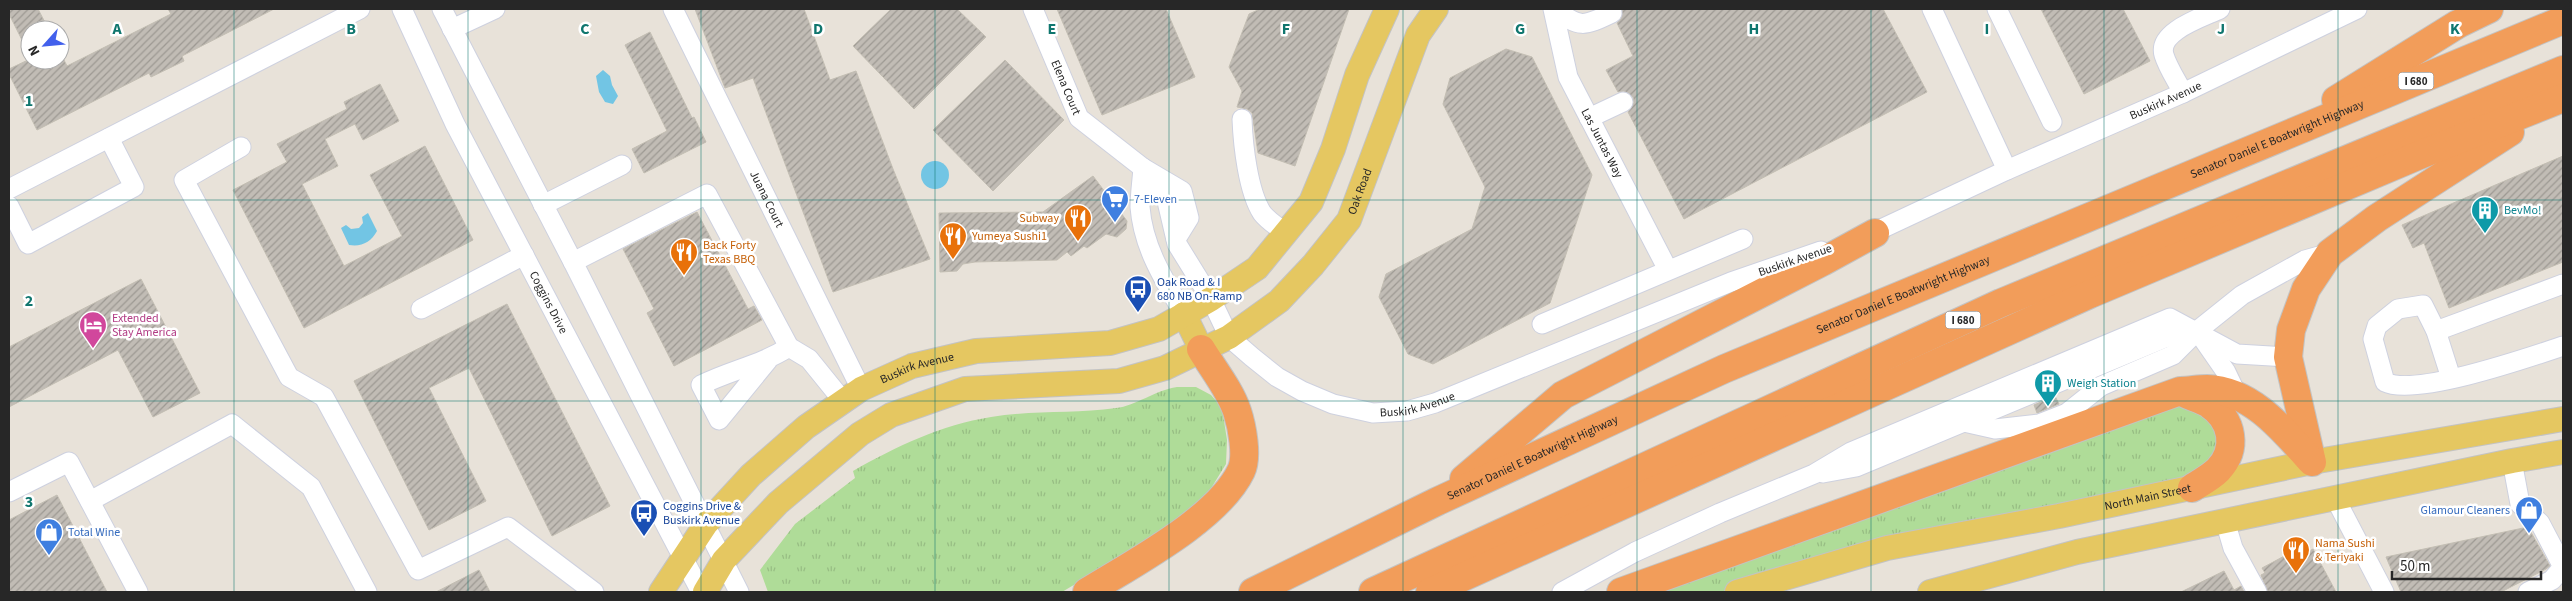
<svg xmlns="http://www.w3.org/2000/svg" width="2572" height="601" viewBox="0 0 2572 601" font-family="'Source Sans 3',sans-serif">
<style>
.grass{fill:url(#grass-tufts)}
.water{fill:#72c5e4}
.building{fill:url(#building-hatch);stroke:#c3beb3}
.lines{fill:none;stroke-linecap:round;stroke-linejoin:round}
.minor-casing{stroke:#ced1df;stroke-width:21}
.major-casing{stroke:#c3c3c3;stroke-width:26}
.highway-casing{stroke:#c3c3c3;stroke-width:30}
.minor{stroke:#fff;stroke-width:19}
.major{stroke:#e5c761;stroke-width:24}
.highway{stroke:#f29d5a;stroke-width:28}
.grid{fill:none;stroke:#0f766e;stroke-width:1;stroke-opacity:0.55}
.labels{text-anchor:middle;stroke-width:5;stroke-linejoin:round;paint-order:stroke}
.shield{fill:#fff;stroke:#686868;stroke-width:1}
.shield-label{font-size:11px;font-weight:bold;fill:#272727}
.street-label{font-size:12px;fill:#272727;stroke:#fff}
.shop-label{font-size:12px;fill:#366cbe;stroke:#fff;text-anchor:start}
.culture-label{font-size:12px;fill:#0d838f;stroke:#fff;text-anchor:start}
.food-label{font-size:12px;fill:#c56008;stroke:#fff;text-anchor:start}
.transit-label{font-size:12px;fill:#164399;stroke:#fff;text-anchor:start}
.hotel-label{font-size:12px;fill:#b23c85;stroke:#fff;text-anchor:start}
.grid-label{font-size:16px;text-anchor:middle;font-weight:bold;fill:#0f766e;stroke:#fff;stroke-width:5;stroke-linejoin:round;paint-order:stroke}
</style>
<defs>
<pattern id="grass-tufts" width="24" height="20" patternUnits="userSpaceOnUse" patternTransform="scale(1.25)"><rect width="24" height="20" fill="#afdc98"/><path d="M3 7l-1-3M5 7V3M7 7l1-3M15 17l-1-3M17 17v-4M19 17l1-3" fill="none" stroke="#97bd83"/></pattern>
<pattern id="building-hatch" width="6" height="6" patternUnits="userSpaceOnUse" patternTransform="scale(1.25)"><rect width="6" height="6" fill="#c1bcb5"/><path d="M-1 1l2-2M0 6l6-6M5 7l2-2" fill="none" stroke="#9d9993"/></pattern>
</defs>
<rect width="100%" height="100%" fill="#e8e2d9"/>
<g class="grass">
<path d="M1177,387H1196L1211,395L1222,408L1227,440L1226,464L1210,490L1189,512L1149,540L1062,592H768L760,570L795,524L855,478L853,471C897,446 941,425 991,417C1032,410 1075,414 1116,408C1136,406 1155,390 1177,387Z"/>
<polygon points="2180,391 2223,417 2218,470 1725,592 1621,592"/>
</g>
<g class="water">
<polygon points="603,70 610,76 612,85 618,96 613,104 605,102 599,92 596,76"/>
<circle cx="935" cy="175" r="14"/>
<path d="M368,213L377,231C371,242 362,247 349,245L341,228L346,225L351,229L359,228L363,223L362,217Z"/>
</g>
<g class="building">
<polygon points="9,9 38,9 49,30 30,30 30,56 9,14"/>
<polygon points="168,9 274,9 182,56 184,61 151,77 149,73 37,130 9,74 9,69 28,60 64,60 67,66 171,14"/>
<polygon points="695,9 804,9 830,80 856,71 893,169 930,259 833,292 753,78 725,88"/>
<polygon points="891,9 957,9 986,37 914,109 853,46"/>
<polygon points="1057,9 1166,9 1195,77 1102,115"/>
<polygon points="1260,9 1349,9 1295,166 1258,153 1252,113 1247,109 1237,107 1242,91 1229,67 1249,14"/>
<polygon points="1622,9 1883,9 1927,92 1684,219 1628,112 1634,103 1633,97 1624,91 1618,92 1606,70 1633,56 1617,23 1621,19"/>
<polygon points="2041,9 2123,9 2150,61 2084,94"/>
<polygon points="650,32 692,118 694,117 706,142 644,173 632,149 667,131 625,45"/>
<polygon points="1506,49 1532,57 1592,175 1550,303 1433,364 1408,354 1379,297 1386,274 1472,229 1485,187 1443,104 1450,78"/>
<polygon points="1005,60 1064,120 993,191 933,130"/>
<polygon points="380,84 399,121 363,140 355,124 325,139 338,166 302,184 344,266 402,236 370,175 425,146 473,240 304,328 233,190 287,162 277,144 347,109 344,102"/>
<polygon points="2563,156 2563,262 2449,308 2424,243 2413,248 2402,225"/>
<polygon points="1093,176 1127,221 1126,229 1117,237 1106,234 1087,248 1084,246 1071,256 1067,252 1057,260 975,262 963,264 957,271 940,272 939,213 1043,212"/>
<polygon points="697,212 748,309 754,306 762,320 674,366 647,313 654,309 623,249"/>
<polygon points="141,279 200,393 153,417 118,350 9,407 9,347"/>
<polygon points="507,304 610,506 552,536 469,368 429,388 486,501 429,530 354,381"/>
<polygon points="2055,396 2059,404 2037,413 2034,405"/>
<polygon points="57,495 107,592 9,592 9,520"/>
<polygon points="2528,527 2550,566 2546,569 2501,592 2401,592 2386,557"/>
<polygon points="2313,549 2336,592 2268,592 2261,575 2265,573 2262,568 2290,553 2294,559"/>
<polygon points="479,570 490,592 436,592"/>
<polygon points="2224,571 2234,590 2241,586 2244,592 2181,592"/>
</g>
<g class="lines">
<g class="minor-casing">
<g id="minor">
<path id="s1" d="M402,9L455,124L701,592"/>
<polyline points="442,9 573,262 739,592"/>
<path id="s2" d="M673,9L861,389"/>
<path id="s3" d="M1033,9L1079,118L1143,168L1182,191L1189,218L1176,239"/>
<path id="s4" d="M1553,9L1568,77L1668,270"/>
<path d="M1554,9C1580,28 1583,27 1612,13"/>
<polyline points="1932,9 2007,170"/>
<polyline points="1997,9 2052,122"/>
<polyline points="452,29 495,9"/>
<path d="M2183,93C2177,81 2168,68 2164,55C2157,31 2204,17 2220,9"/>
<polyline points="1589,118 1623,102"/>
<path d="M1242,119C1243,145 1248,191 1262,213C1268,221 1278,227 1286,233"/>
<polyline points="241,147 184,180 289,377 324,397 418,570 508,527 594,592"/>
<polyline points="9,189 360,9"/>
<polyline points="543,205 622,165"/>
<polyline points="9,206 28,244 134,187 109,138"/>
<path id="s5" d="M1864,237L2007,170L2183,93L2357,9"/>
<polyline points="573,262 707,194 789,347 809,359 843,401"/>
<polyline points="421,309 524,255"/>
<path id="s6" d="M1184,314C1164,280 1143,247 1140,207C1140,195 1142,181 1143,168L1166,197L1177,244L1211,299L1229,337L1252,357L1277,377L1302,391L1333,404L1373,413L1407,411L1435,403L1731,282L1821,251"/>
<polyline points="1542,324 1743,239"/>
<polyline points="2436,331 2563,284"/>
<polyline points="2201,336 2226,372 2238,397"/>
<path d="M768,360L719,420L701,385C731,370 761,365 789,347"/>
<path d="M2451,378L2436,331L2423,305L2398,309L2377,326L2373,339L2385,382C2415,397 2530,357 2563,346"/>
<polyline points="1964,422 1995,429 2039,424 2067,413 2101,386 2173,355 2197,331 2242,295 2305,260 2330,253"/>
<polyline points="2512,461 2520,504 2540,523 2563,567 2552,580 2528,592"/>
<polyline points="1823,473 1856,467 2167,337 2197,331"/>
<polyline points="9,492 69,462 138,592"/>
<polyline points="2335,498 2384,592"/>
<polyline points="90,501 232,424 311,487 367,592"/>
<polyline points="2225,521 2233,548 2257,592"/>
<polyline points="1562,592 1635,552 1720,513 1814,474 1851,452 2170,318 2237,354 2288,357"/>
</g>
</g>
<g class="major-casing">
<g id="major">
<polyline points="1184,314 1201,349"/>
<path id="s7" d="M661,592L706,524L751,475L806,427L861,389L912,366L976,351L1110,343L1159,329L1211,299L1257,268L1311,202L1333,149L1357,75L1387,9"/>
<path id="s8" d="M705,592L724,560L778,503L860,434L891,415L965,389L1119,381L1165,368L1229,337L1279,301L1313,265L1349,220L1418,35L1436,9"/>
<path id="s9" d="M1737,592L1887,548L2059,516L2312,462L2563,419"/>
<polyline points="1930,592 2077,552 2512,461 2563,452"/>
</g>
</g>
<g class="highway-casing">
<g id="highway">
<polyline points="2336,100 2458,24 2489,9"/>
<path d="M2184,393C2192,397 2201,399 2209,404C2233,420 2238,449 2218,470C2211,477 2200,483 2192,488"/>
<polyline points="2311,458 2288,357 2291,330 2306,289 2330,253 2377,218 2510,132"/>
<polyline points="1464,479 1563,395 1822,262 1875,233"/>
<path d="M1087,592C1132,564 1218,519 1241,471C1248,457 1242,426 1237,411C1230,390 1213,369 1201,349"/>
<path id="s10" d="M1253,592L1438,501L1724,369L2563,20"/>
<polyline points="1373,592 2001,303 2563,70"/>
<polyline points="1430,592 2090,294 2422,154 2563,98"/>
<path d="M1621,592L2180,391C2189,391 2198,389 2207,389C2252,390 2285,432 2312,462"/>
</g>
</g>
<use href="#minor" class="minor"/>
<use href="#major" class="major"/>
<use href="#highway" class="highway"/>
</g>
<path class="grid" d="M234,9V592M468,9V592M701,9V592M935,9V592M1169,9V592M1403,9V592M1637,9V592M1871,9V592M2104,9V592M2338,9V592M9,200H2563M9,401H2563"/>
<defs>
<g id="supermarket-pin" transform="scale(1.4375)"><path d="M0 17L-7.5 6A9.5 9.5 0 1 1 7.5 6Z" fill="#3f7fe0" stroke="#fff"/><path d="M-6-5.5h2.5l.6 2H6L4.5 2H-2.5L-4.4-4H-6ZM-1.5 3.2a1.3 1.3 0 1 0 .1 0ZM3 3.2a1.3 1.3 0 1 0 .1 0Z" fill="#fff"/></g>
<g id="building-pin" transform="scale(1.4375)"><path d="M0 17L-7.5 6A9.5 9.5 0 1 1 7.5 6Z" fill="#0f9aa8" stroke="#fff"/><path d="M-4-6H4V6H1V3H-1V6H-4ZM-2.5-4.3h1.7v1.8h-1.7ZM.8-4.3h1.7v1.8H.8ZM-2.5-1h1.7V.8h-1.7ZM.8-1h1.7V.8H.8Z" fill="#fff"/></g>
<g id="restaurant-pin" transform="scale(1.4375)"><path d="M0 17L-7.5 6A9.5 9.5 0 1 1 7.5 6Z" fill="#e8710a" stroke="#fff"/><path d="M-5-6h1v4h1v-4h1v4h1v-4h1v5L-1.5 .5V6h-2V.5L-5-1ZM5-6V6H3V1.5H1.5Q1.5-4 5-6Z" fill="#fff"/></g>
<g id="bus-pin" transform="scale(1.4375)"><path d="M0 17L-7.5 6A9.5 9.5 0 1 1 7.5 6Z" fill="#1a4fb4" stroke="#fff"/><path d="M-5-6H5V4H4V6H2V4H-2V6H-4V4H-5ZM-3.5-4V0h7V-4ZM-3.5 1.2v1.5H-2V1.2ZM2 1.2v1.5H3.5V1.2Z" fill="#fff"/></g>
<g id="hotel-pin" transform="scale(1.4375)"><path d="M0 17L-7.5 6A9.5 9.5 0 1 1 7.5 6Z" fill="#d1479c" stroke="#fff"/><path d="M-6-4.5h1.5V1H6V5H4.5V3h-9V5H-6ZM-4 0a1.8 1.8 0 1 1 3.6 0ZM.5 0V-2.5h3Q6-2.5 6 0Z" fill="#fff"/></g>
<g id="shop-pin" transform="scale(1.4375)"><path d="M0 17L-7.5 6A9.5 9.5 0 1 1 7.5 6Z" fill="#3f7fe0" stroke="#fff"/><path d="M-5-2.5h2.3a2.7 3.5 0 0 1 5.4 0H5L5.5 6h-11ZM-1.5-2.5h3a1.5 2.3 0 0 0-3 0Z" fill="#fff"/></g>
</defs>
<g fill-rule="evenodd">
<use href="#supermarket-pin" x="1115" y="199"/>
<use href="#building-pin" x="2485" y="210"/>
<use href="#restaurant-pin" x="1078" y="218"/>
<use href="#restaurant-pin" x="953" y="236"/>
<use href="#restaurant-pin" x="684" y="252"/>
<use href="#bus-pin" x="1138" y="289"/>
<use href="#hotel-pin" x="93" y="325"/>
<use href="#building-pin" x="2048" y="383"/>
<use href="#shop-pin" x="2529" y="510"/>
<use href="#bus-pin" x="644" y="513"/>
<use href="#shop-pin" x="49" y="532"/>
<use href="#restaurant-pin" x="2296" y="550"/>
</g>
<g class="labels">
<g class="shield">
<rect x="2398.5" y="72.5" width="35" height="17" rx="4"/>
<rect x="1945.5" y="311.5" width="35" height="17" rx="4"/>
</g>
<g class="shield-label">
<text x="2416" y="85">I 680</text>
<text x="1963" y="324">I 680</text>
</g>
<g class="street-label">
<text dy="4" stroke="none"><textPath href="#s3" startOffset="85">Elena Court</textPath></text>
<text dy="4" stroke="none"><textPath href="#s5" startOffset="331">Buskirk Avenue</textPath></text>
<text dy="4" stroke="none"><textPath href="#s10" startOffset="1120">Senator Daniel E Boatwright Highway</textPath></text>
<text dy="4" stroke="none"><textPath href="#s4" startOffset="144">Las Juntas Way</textPath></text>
<text dy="4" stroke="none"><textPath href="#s8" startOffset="810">Oak Road</textPath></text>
<text dy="4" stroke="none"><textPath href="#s2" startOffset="212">Juana Court</textPath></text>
<text transform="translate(1795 260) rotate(-19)" y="4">Buskirk Avenue</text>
<text dy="4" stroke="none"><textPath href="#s10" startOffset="715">Senator Daniel E Boatwright Highway</textPath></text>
<text dy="4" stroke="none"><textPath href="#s1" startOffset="328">Coggins Drive</textPath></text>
<text dy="4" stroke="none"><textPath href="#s7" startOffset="348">Buskirk Avenue</textPath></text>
<text dy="4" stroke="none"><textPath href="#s6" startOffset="559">Buskirk Avenue</textPath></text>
<text dy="4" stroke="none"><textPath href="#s10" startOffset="310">Senator Daniel E Boatwright Highway</textPath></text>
<text dy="4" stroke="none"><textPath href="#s9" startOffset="422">North Main Street</textPath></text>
</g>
<g class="shop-label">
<text x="1134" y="203">7-Eleven</text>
<text x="2510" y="514" text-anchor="end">Glamour Cleaners</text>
<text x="68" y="536">Total Wine</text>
</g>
<g class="culture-label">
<text x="2504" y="214">BevMo!</text>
<text x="2067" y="387">Weigh Station</text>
</g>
<g class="food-label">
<text x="1059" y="222" text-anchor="end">Subway</text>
<text x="972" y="240">Yumeya Sushi1</text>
<text x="703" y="249">Back Forty<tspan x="703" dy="14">Texas BBQ</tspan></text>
<text x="2315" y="547">Nama Sushi<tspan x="2315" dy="14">&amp; Teriyaki</tspan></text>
</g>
<g class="transit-label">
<text x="1157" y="286">Oak Road &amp; I<tspan x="1157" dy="14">680 NB On-Ramp</tspan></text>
<text x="663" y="510">Coggins Drive &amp;<tspan x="663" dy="14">Buskirk Avenue</tspan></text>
</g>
<g class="hotel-label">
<text x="112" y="322">Extended<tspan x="112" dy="14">Stay America</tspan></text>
</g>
</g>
<g class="grid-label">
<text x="117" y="34">A</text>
<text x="351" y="34">B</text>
<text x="585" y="34">C</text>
<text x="818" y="34">D</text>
<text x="1052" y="34">E</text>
<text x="1286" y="34">F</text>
<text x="1520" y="34">G</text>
<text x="1754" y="34">H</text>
<text x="1987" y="34">I</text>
<text x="2221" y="34">J</text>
<text x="2455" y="34">K</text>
<text x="29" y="106">1</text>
<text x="29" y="306">2</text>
<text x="29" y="507">3</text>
</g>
<rect width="2572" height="601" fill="none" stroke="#272727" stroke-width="20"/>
<g transform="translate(45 45) rotate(243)"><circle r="24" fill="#ffffff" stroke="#a9a9a9"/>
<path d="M0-4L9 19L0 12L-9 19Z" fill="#4260ec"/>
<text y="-8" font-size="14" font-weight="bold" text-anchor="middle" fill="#272727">N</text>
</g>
<path d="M2392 571v8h149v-8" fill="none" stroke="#272727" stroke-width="2.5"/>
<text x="2400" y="571" font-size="15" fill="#272727" stroke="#ffffff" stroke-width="4" paint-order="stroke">50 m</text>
</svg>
